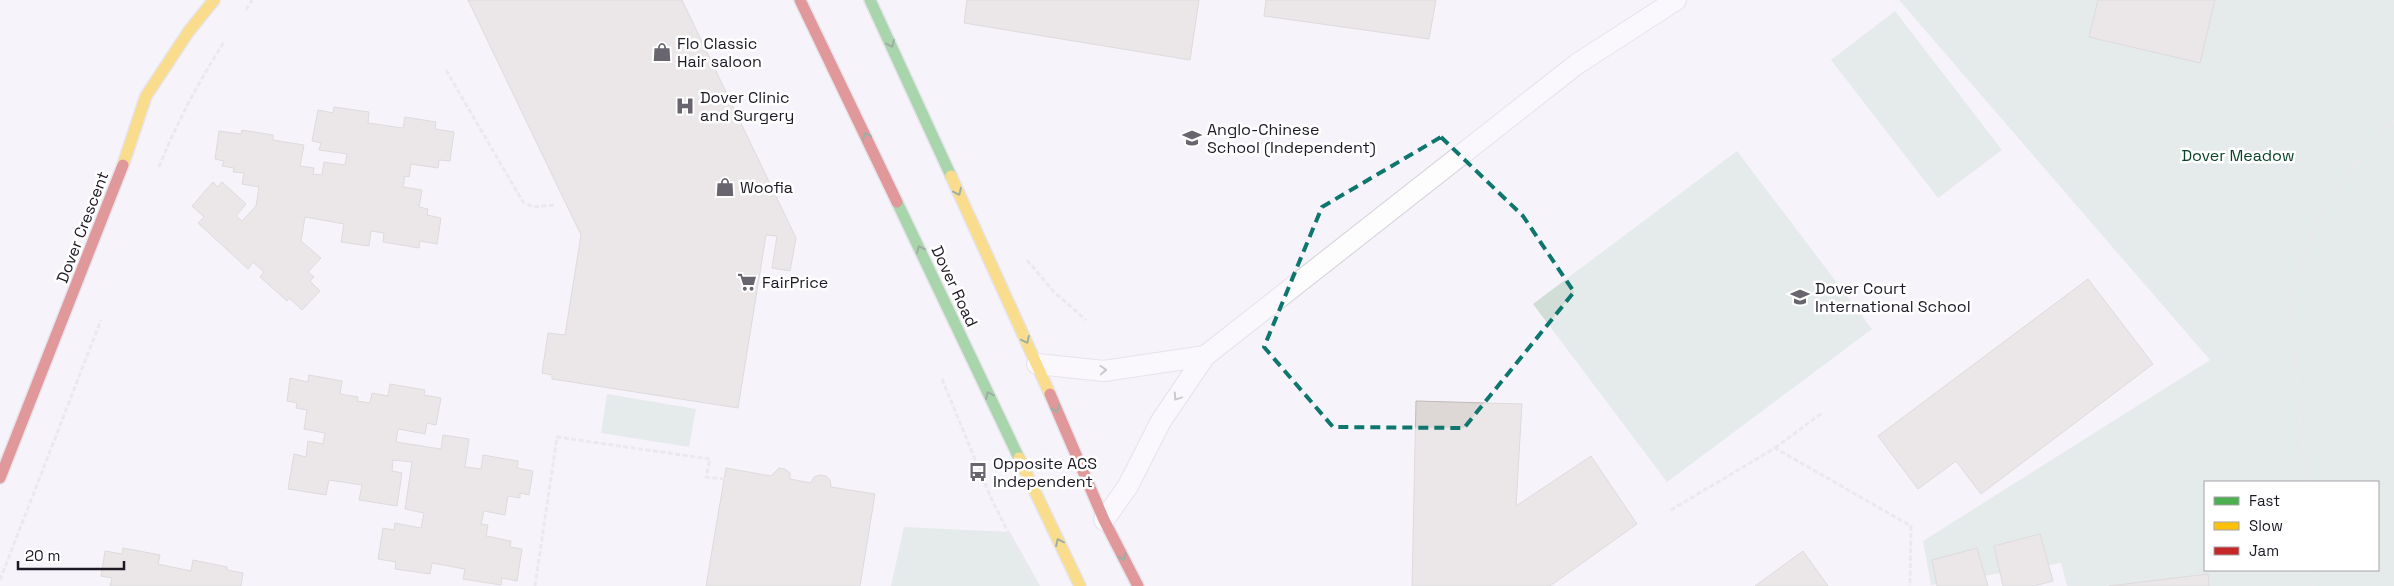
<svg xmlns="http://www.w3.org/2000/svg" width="2394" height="586" viewBox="0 0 2394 586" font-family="'Space Grotesk',sans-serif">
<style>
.green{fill:#d1ded7;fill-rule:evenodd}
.building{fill:#ddd7d5;stroke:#c0bbb9}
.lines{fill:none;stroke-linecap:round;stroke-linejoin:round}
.lane-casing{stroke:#d3d0d9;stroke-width:22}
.fast-casing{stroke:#d3d0d9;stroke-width:14}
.slow-casing{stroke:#d3d0d9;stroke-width:14}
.jam-casing{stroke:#d3d0d9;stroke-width:14}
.path{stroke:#dddcdf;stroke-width:3;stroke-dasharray:5 2.5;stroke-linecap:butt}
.lane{stroke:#fefdfe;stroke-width:20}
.fast{stroke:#4caf50;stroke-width:11}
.slow{stroke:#ffc107;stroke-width:11}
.jam{stroke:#c62828;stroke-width:11}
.oneway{stroke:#325c38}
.oneway2{stroke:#98969c}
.marked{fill:none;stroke:#0f766e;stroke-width:4;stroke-dasharray:10 6;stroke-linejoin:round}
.labels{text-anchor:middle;stroke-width:5;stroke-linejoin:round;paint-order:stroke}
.poi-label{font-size:16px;fill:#1c1824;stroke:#fff;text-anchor:start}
.park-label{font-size:16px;fill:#094429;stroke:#fff}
.street-label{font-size:16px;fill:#1c1824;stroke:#fff}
</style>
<rect width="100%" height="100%" fill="#f6f4fa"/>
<g class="green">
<path d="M1899,0H2394V586H2067L2061,563L1931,585L1923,541L2210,360ZM2205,482H2378V570H2205Z"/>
<polygon points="1895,11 2002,150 1938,198 1831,60"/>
<polygon points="1737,151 1872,329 1667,482 1533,304"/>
<polygon points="607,394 696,409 689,447 601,433"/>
<polygon points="904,527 1010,532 1040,586 891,586"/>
</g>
<g class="building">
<polygon points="468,0 682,0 796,238 790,271 772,268 777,236 766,235 738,408 552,379 552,375 542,373 548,333 565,335 581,235"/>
<polygon points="967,0 1199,0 1190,60 964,23"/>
<polygon points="1266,0 1436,0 1429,39 1264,16"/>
<polygon points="2098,0 2215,0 2200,63 2089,37"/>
<polygon points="334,107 369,112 368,123 403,128 405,117 436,122 435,129 454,132 450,161 439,160 438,168 411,164 409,177 405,176 403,187 422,190 419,207 428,209 427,215 441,218 437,244 420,241 419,248 383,242 384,233 371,231 369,246 341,242 344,224 305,217 301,241 321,258 308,272 314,277 310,281 320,291 302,310 289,298 287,301 260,277 264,272 253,262 248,269 198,223 204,217 192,206 213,182 218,187 222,182 246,204 236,216 242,221 256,206 259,187 242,184 244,173 233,172 234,168 222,166 224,161 215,159 219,131 241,134 242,130 273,135 273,140 304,145 300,166 314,168 313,174 322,175 324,162 345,165 347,154 319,150 321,143 312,141 318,110 333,113"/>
<polygon points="2088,279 2153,364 1981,494 1956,461 1918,489 1878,436"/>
<polygon points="309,375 342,381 340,394 358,397 357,401 370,403 372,393 388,396 390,384 425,390 424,395 441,398 436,425 427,423 425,434 398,429 396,442 441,449 443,435 469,439 465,467 481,469 483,455 518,461 517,468 533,471 529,495 520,493 520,498 508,496 505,515 484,511 481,524 488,525 486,536 511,541 510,547 522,549 517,581 502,578 501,585 463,579 465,569 432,563 430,574 395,569 396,562 378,559 383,528 394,530 395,523 421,528 424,513 405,509 412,462 393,460 392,471 402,473 397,506 359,500 362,485 329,480 326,495 288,489 294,454 306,457 308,441 323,444 325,433 304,429 307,410 296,408 297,403 287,401 290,378 308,382"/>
<polygon points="1416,401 1522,404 1516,506 1591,456 1637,524 1550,586 1412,586"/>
<polygon points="726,468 771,476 779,468 785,469 790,473 790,479 811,483 814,477 820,475 826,476 830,480 831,487 875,494 860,586 706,586"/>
<polygon points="2040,534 2053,581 2034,586 2003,586 1994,546"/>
<polygon points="123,548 160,555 158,564 191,571 193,560 227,567 227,570 243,573 241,586 110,586 112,578 101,576 105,551 122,554"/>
<polygon points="1977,548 1988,586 1937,586 1932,560"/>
<polygon points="1803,551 1828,586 1755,586"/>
<polygon points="2208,574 2209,586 2109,586"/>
</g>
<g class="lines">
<g class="lane-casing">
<g id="lane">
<polyline points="1037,364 1104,371 1205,356"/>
<polyline points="1104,520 1128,486 1161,421 1205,356 1577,64 1676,0"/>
</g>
</g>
<g class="fast-casing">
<g id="fast">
<polyline points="870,0 951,176"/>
<polyline points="897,202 1019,458"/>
</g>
</g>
<g class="slow-casing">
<g id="slow">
<polyline points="123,165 146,96 189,31 214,0"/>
<polyline points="951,176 1050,394"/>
<polyline points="1019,458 1080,586"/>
</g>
</g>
<g class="jam-casing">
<g id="jam">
<polyline points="800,0 897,202"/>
<polyline points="1050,394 1104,520 1138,586"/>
<polyline points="0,478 123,165"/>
</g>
</g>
<g class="path">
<polyline points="246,10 252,0"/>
<polyline points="446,70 523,202 533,207 555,205"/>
<path d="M159,167C176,124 199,81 224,42"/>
<polyline points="1027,260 1054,292 1086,320"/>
<polyline points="942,379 991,498 1035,586"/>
<polyline points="1775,448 1822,413"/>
<polyline points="2306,482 2290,296 2322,207 2380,132 2394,121"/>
<polyline points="1671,510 1775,448 1911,526 1910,586"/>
<polyline points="0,580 101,320"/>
<polyline points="535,586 557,437 710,459 706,477 725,479"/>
<polyline points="2312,586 2314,570"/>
</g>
<use href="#lane" class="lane"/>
<use href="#fast" class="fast"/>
<use href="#slow" class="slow"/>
<use href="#jam" class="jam"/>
</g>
<defs><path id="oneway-chevron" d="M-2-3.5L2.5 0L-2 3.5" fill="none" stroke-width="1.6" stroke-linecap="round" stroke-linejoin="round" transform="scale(1.25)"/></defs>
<g class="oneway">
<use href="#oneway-chevron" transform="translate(891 44) rotate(65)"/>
<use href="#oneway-chevron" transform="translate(866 136) rotate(-116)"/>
<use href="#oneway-chevron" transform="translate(958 192) rotate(65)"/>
<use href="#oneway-chevron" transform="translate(920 249) rotate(-115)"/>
<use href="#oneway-chevron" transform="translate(1026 340) rotate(65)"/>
<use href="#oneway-chevron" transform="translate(989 395) rotate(-115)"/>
<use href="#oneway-chevron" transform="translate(1056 409) rotate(67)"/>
<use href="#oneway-chevron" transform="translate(1059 542) rotate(-115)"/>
<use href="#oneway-chevron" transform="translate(1123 557) rotate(63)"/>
</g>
<g class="oneway2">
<use href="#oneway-chevron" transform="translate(1103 370) rotate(-2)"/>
<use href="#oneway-chevron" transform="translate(1177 397) rotate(124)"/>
</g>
<path d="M0 0H2394V586H0ZM1441,137L1523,216L1574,292L1464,428L1333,427L1264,347L1322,207Z" fill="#f6f4fa" fill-opacity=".55" fill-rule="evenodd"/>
<path class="marked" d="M1441,137L1523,216L1574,292L1464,428L1333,427L1264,347L1322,207Z"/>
<defs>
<g id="shop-bare" transform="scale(1.5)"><path d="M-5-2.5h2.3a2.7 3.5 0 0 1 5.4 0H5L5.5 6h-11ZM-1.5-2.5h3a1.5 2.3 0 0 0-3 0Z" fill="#68656f" stroke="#fff" stroke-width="2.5" paint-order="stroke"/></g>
<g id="hospital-bare" transform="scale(1.5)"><path d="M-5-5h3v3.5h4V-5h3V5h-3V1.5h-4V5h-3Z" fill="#68656f" stroke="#fff" stroke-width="2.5" paint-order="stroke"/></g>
<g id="university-bare" transform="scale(1.5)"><path d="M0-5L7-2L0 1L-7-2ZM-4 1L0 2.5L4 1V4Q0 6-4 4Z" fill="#68656f" stroke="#fff" stroke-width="2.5" paint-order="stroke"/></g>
<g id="supermarket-bare" transform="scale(1.5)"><path d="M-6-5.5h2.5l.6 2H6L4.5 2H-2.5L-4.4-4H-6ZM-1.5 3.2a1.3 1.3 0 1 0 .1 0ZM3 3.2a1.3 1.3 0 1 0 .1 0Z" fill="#68656f" stroke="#fff" stroke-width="2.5" paint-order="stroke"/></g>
<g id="school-bare" transform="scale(1.5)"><path d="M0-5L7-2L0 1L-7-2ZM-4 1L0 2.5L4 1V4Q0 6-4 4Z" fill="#68656f" stroke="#fff" stroke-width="2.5" paint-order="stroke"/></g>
<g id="bus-bare" transform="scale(1.5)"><path d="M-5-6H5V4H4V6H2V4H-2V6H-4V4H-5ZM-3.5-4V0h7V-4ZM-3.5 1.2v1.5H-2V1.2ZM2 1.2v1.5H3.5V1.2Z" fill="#68656f" stroke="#fff" stroke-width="2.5" paint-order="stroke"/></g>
</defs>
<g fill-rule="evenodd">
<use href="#shop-bare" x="662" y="52"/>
<use href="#hospital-bare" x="685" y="106"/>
<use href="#university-bare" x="1192" y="138"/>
<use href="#shop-bare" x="725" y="187"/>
<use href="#supermarket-bare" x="747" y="282"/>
<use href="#school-bare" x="1800" y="297"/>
<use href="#bus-bare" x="978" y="472"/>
</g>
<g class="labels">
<g class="poi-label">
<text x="677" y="49">Flo Classic<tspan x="677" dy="18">Hair saloon</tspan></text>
<text x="700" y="103">Dover Clinic<tspan x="700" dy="18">and Surgery</tspan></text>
<text x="1207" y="135">Anglo-Chinese<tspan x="1207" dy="18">School (Independent)</tspan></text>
<text x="740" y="193">Woofia</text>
<text x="762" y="288">FairPrice</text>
<text x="1815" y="294">Dover Court<tspan x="1815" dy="18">International School</tspan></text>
<text x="993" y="469">Opposite ACS<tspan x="993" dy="18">Independent</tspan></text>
</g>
<g class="park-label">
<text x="2238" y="161">Dover Meadow</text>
</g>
<g class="street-label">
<text transform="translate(82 227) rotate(-69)" y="6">Dover Crescent</text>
<text transform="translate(955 286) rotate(65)" y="6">Dover Road</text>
</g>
</g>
<rect x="2204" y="481" width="175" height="90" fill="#ffffff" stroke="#a4a3a7"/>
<rect x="2214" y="497" width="25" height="8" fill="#4caf50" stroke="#a4a3a7"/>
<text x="2249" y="506" font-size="15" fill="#1c1824">Fast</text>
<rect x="2214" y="522" width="25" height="8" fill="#ffc107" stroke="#a4a3a7"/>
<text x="2249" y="531" font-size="15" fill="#1c1824">Slow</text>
<rect x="2214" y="547" width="25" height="8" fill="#c62828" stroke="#a4a3a7"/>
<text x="2249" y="556" font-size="15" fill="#1c1824">Jam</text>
<path d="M18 561v8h106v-8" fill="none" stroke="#1c1824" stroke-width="2.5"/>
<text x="25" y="561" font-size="15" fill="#1c1824" stroke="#ffffff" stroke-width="4" paint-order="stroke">20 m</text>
</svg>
